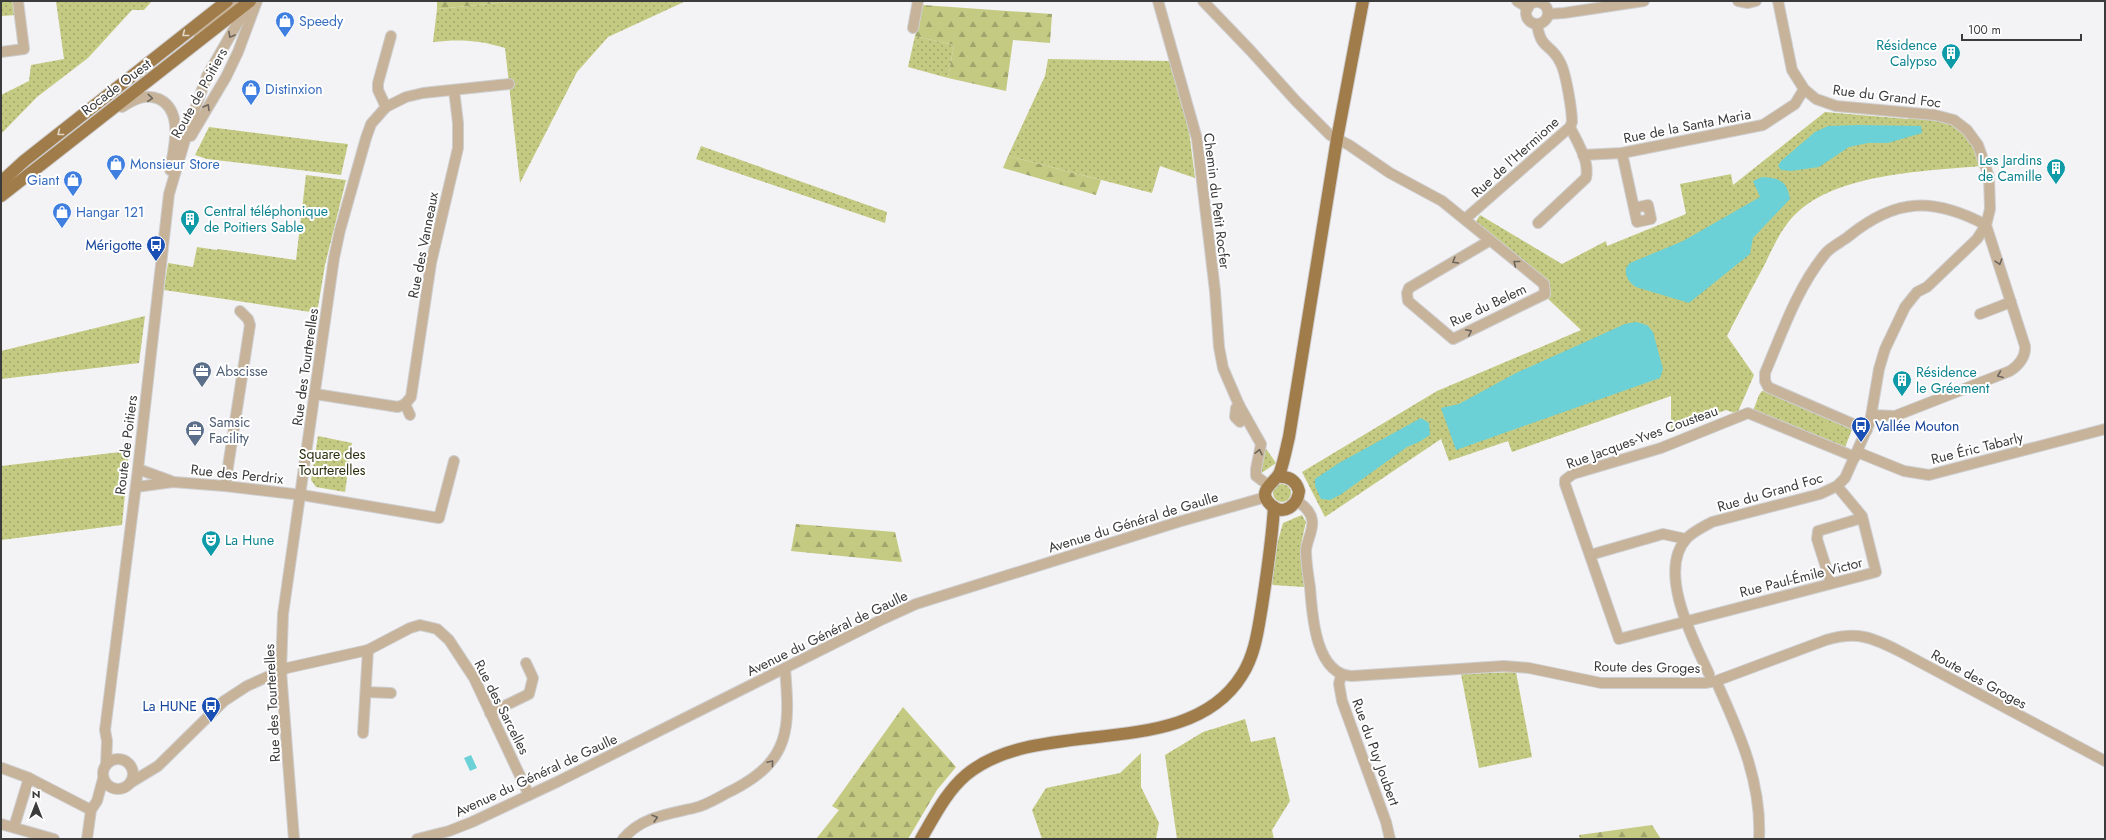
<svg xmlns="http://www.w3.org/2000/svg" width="2106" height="840" viewBox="0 0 2106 840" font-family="Jost,sans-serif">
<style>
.green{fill:url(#green-dots)}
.forest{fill:url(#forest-firs)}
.pitch{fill:#c4ca82}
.water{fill:#6cd1d6}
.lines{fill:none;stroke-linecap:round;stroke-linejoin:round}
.minor-casing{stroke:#ceced0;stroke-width:12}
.major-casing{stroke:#ceced0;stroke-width:14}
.minor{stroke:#c7b399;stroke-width:10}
.major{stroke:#a07c4a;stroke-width:12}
.oneway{stroke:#e2d8c9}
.oneway2{stroke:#6c655d}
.labels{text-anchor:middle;stroke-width:4;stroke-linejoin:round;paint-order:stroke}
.shop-label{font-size:14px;fill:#366cbe;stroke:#fff;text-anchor:start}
.culture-label{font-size:14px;fill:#0d838f;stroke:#fff;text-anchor:start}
.street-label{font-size:14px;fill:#3b3b3c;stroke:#fff}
.transit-label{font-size:14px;fill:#164399;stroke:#fff;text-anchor:end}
.service-label{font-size:14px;fill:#4e5e75;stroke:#fff;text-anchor:start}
.park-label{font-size:14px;fill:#2b2d0d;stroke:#fff}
</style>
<defs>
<pattern id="green-dots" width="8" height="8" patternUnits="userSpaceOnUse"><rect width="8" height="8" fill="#c4ca82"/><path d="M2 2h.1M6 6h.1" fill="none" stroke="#a0a56c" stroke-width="1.8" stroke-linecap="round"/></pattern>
<pattern id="forest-firs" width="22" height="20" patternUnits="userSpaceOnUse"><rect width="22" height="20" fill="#c4ca82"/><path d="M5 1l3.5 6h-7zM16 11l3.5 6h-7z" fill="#a0a56c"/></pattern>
</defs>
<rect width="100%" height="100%" fill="#f3f3f5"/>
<g class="green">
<polygon points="1,1 14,1 16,15 1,16"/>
<polygon points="56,1 152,1 144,10 132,10 88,58 37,97 1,134 1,95 29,81 31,65 64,59"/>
<path d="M519,1H686L608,37L577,72L520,183L505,48C480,40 459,39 433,42L437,9Z"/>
<polygon points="915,36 954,45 948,78 908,67"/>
<polygon points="1048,59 1170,61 1188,123 1195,178 1160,166 1152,193 1008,156 1045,76"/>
<path d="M1825,112L1908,119L1910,117L1936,119L1949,123L1970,138L1981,166C1927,171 1843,173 1800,210C1783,224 1773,247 1764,266C1751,289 1739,313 1727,336L1754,375L1737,414L1726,410L1671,431V396L1512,452L1508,441L1449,461L1441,439L1325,517L1302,472L1437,391L1581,330L1545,296L1548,290L1475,223L1480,215L1562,264L1606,241L1607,246L1686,214L1680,184L1731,174L1733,185Z"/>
<polygon points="209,127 329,142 348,144 341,175 207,159 195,155"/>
<polygon points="701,146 887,212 885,223 696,159"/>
<polygon points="306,175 346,180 325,265 317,313 164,290 168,263 193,267 197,247 217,250 218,249 296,260"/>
<polygon points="145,316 139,363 1,379 1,351"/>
<polygon points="1762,391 1767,391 1853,427 1844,450 1753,411 1759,395"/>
<polygon points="318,436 352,443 345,492 316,487 311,480"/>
<polygon points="1264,446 1276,463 1260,474"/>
<polygon points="129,451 122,525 1,540 1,466"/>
<circle cx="1282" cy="493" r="9"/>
<polygon points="1302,515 1306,522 1301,544 1304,587 1273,585 1270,581 1276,548 1283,523"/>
<polygon points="1516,672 1532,757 1479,768 1461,674"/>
<polygon points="1245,719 1251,742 1275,737 1290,801 1272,830 1274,839 1177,839 1165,755 1203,732"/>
<polygon points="1141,753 1141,787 1159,823 1156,839 1042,839 1032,810 1046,788 1120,773"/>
</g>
<g class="forest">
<polygon points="437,1 519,1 437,9"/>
<polygon points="923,5 1052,14 1050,43 1013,40 1006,91 948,78 954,45 915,36"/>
<polygon points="1008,156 1101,180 1096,195 1003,168"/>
<polygon points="796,524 895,532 902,562 791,551"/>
<polygon points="903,707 956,767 937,790 908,839 816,839 839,810 832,806"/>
<polygon points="1652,825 1661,839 1580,839 1579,835"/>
</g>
<polygon class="pitch" points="1835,421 1838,428 1824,433 1822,426"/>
<g class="water">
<polygon points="1858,125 1921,126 1922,133 1888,143 1868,143 1849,147 1819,167 1791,171 1781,170 1778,166 1781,161 1815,132 1828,126"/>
<path d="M1762,177C1780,178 1787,181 1790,199L1753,238L1750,254L1689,303L1636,287C1629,282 1625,277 1626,268L1630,263L1683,241L1760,197L1753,181Z"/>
<polygon points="1636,322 1647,325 1653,332 1663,369 1660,378 1456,450 1441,408 1459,404 1516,373 1625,324"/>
<polygon points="1421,418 1429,423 1430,435 1419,442 1407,447 1340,495 1330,500 1321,499 1315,486 1315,479 1339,463"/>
<polygon points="471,755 477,768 470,771 464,758"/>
</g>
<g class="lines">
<g class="minor-casing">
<g id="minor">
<polyline points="1158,1 1197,139 1215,291 1219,347 1223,368 1239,405"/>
<polyline points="1203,1 1250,50 1296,101 1330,135 1349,145 1390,173 1442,201 1544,284 1545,294 1453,339 1408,301 1407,293 1409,288 1489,241"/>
<polyline points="1517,1 1528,8"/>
<polyline points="1738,1 1748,3 1756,1"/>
<circle cx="1537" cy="13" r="11"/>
<polyline points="1548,14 1564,13 1644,1"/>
<polyline points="913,28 918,1"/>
<polyline points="199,36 239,1"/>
<polyline points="1,52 24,49 18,1"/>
<path d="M122,107C133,100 145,93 159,99C184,111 174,148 170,170"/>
<polyline points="386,107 378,90 378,83 391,36"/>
<polyline points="191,136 226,77 238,52 257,1"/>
<polyline points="1622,153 1637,222 1651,219 1648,205 1634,208"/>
<polyline points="1583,155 1622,153 1763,125 1795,104 1804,89"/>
<path d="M1465,219L1570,127L1572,122C1572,111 1566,72 1560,62C1551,43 1541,51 1537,24"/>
<path d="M1538,223L1586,178C1590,161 1577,142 1570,127"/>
<polyline points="1980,314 2011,302"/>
<polyline points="315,394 398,407 405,404 410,415"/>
<polyline points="405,404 411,397 431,263 458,148 458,123 454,90"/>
<path d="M1872,415L1895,416L2010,371C2018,366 2026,357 2025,346L1986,225"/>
<polyline points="1245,417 1240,422 1235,417 1236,408 1239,405 1261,444 1256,469 1256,476 1268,485"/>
<path d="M1867,430L1768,387L1765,381V373C1782,333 1797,288 1825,254C1830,247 1842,242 1849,236C1896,198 1933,197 1986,225"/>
<polyline points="1857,452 1904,471 1929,475 2105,429"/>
<polyline points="138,469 171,481"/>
<polyline points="225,486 250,325 248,319 240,311"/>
<polyline points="1837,486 1862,516 1876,572 1619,639 1565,484 1565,480 1573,474 1661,448 1748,413 1855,457"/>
<polyline points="136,487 173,482 225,486 302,495 439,518 454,461"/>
<path d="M1297,501C1303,505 1311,511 1312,520C1314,529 1307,540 1306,550C1306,562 1308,575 1310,587C1312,613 1315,675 1352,676L1504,666L1529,668L1601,683H1705L1716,681L1826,640C1857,631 1872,637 1901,652L2105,761"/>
<polyline points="1590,555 1663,534 1686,539"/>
<polyline points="1831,583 1817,539 1818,531 1862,518"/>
<path d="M1709,674C1694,641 1656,571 1687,538C1694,531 1703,527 1712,522L1820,494L1837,486L1845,478L1870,422L1879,369L1885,349L1905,307L1917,292L1927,287L1977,239L1986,225L1990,209L1989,177L1978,145L1967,130L1954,120L1935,115L1836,106L1816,99L1804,89L1792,70L1778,1"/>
<polyline points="1341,675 1339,684 1342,701 1386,822 1390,839"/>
<path d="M1716,681C1739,732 1762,782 1759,839"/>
<polyline points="366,692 391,693"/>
<polyline points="490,713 529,694 533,678 526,663"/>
<polyline points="363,733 368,650"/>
<circle cx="118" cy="774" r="15"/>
<polyline points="106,765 107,741 105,730 138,469 169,194 190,123 207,76 249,3"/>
<polyline points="2,768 29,778 91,810"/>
<polyline points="130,783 158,766 224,701 247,686 287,668 368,650 410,628 420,625 437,629 449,640 474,678 529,795"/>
<polyline points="1,824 54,839"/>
<polyline points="14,827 29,778"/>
<polyline points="87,839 91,810 97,801 103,779"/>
<polyline points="294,839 281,671 283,614 334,258 340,230 366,138 371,124 386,107 406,97 423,93 509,84"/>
<polyline points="417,839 449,831 472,822 557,782 883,619 916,604 1178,522 1266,497"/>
<path d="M623,839C641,817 668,814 694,808C708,805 720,796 733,790C791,760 790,728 785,668"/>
</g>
</g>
<g class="major-casing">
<g id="major">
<polyline points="1,182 24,161 227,1"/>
<polyline points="1,196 250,1"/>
<path d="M1277,477C1288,476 1296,480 1299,491C1298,505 1283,517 1271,505C1255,490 1276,483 1280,472C1284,461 1286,449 1289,437L1337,139L1363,1"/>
<path d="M921,839C934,817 946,792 966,775C1039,714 1187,764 1242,675C1255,655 1258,630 1262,606C1267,573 1272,541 1274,507"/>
</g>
</g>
<use href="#minor" class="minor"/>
<use href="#major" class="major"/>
</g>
<defs><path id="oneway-chevron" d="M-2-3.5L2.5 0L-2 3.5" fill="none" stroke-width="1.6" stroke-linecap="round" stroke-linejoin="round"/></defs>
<g class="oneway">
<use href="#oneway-chevron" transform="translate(185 34) rotate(142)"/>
<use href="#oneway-chevron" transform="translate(60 133) rotate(142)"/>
</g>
<g class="oneway2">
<use href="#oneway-chevron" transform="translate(231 35) rotate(120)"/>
<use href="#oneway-chevron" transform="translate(150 98) rotate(5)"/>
<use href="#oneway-chevron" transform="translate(207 107) rotate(-59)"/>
<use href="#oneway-chevron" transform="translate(1455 261) rotate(149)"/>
<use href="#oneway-chevron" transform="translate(1999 262) rotate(73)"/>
<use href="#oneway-chevron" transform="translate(1516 263) rotate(-142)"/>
<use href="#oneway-chevron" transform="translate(1469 332) rotate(-26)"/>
<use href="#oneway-chevron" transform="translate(2000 375) rotate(159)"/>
<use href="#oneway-chevron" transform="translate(1259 452) rotate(-78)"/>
<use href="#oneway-chevron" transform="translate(771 763) rotate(-50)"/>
<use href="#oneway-chevron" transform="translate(655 818) rotate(-16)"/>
</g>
<defs>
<g id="shop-pin" transform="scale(1)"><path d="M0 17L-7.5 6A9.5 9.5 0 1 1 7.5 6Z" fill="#3f7fe0" stroke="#fff"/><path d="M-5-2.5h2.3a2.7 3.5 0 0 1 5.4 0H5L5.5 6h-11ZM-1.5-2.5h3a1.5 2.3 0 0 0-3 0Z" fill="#fff"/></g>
<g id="building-pin" transform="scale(1)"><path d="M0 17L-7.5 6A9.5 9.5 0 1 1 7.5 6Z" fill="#0f9aa8" stroke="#fff"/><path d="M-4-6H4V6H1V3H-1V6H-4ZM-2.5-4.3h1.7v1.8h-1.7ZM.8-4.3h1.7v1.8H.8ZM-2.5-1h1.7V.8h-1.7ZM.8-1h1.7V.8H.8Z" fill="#fff"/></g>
<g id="bus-pin" transform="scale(1)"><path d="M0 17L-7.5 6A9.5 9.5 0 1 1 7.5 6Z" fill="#1a4fb4" stroke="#fff"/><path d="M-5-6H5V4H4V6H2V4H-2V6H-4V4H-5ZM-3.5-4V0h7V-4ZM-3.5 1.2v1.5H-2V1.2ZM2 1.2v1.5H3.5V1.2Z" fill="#fff"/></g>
<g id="office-pin" transform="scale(1)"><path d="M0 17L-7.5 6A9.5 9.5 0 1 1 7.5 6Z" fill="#5c6f8a" stroke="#fff"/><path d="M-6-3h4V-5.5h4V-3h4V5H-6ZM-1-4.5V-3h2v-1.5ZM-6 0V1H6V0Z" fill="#fff"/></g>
<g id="theatre-pin" transform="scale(1)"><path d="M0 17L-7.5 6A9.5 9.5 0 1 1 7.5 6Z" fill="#0f9aa8" stroke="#fff"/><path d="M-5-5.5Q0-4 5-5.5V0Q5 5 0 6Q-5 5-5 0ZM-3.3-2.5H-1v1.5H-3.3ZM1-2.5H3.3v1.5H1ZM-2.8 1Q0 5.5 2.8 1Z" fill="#fff"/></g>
</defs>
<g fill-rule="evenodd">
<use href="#shop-pin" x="285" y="21"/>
<use href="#building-pin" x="1951" y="53"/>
<use href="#shop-pin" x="251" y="89"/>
<use href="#shop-pin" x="116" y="164"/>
<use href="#building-pin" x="2056" y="168"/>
<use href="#shop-pin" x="73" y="180"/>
<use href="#shop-pin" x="62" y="212"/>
<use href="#building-pin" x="190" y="219"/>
<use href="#bus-pin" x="156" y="245"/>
<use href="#office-pin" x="202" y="371"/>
<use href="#building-pin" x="1902" y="380"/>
<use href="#bus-pin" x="1861" y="426"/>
<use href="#office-pin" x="195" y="430"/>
<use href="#theatre-pin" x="211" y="540"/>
<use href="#bus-pin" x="211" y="706"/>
</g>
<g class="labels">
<g class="shop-label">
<text x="299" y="26">Speedy</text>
<text x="265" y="94">Distinxion</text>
<text x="130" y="169">Monsieur Store</text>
<text x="59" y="185" text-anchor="end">Giant</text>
<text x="76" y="217">Hangar 121</text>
</g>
<g class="culture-label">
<text x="1937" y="50" text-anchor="end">Résidence<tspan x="1937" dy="16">Calypso</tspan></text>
<text x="2042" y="165" text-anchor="end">Les Jardins<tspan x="2042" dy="16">de Camille</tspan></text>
<text x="204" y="216">Central téléphonique<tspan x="204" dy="16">de Poitiers Sable</tspan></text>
<text x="1916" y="377">Résidence<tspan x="1916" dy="16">le Gréement</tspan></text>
<text x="225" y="545">La Hune</text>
</g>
<g class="street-label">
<text transform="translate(116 87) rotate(-37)" y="5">Rocade Ouest</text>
<text transform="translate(199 93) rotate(-61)" y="5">Route de Poitiers</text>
<text transform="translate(1887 96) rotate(7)" y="5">Rue du Grand Foc</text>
<text transform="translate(1687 126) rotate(-11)" y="5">Rue de la Santa Maria</text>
<text transform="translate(1515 157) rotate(-42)" y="5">Rue de l'Hermione</text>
<text transform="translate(1217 201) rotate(83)" y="5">Chemin du Petit Rocfer</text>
<text transform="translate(423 245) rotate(-79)" y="5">Rue des Vanneaux</text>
<text transform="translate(1488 305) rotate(-25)" y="5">Rue du Belem</text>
<text transform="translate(305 367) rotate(-82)" y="5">Rue des Tourterelles</text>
<text transform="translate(1642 437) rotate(-20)" y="5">Rue Jacques-Yves Cousteau</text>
<text transform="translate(126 445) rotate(-83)" y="5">Route de Poitiers</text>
<text transform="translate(1977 448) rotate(-14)" y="5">Rue Éric Tabarly</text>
<text transform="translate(237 474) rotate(6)" y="5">Rue des Perdrix</text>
<text transform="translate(1770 492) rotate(-16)" y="5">Rue du Grand Foc</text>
<text transform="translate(1133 522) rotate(-17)" y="5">Avenue du Général de Gaulle</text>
<text transform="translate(1801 577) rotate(-14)" y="5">Rue Paul-Émile Victor</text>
<text transform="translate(827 633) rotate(-26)" y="5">Avenue du Général de Gaulle</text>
<text transform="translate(1647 667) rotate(1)" y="5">Route des Groges</text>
<text transform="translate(1979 679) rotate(29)" y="5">Route des Groges</text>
<text transform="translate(272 703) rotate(-93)" y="5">Rue des Tourterelles</text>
<text transform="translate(502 707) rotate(63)" y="5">Rue des Sarcelles</text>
<text transform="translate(1376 752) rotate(70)" y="5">Rue du Puy Joubert</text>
<text transform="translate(536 775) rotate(-25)" y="5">Avenue du Général de Gaulle</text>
</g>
<g class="transit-label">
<text x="142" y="250">Mérigotte</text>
<text x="1875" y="431" text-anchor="start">Vallée Mouton</text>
<text x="197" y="711">La HUNE</text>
</g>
<g class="service-label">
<text x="216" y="376">Abscisse</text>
<text x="209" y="427">Samsic<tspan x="209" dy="16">Facility</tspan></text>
</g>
<g class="park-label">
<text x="332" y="459">Square des<tspan x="332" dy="16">Tourterelles</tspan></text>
</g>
</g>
<rect width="2106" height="840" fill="none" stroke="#3b3b3c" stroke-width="4"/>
<g transform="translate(36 804)" stroke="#ffffff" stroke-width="3" paint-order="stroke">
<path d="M0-3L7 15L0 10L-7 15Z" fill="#3b3b3c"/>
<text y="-6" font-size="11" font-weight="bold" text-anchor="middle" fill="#3b3b3c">N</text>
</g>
<path d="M1962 34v6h119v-6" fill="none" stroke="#3b3b3c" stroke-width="2"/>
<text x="1968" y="34" font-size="12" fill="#3b3b3c" stroke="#ffffff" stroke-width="3" paint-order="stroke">100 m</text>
</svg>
